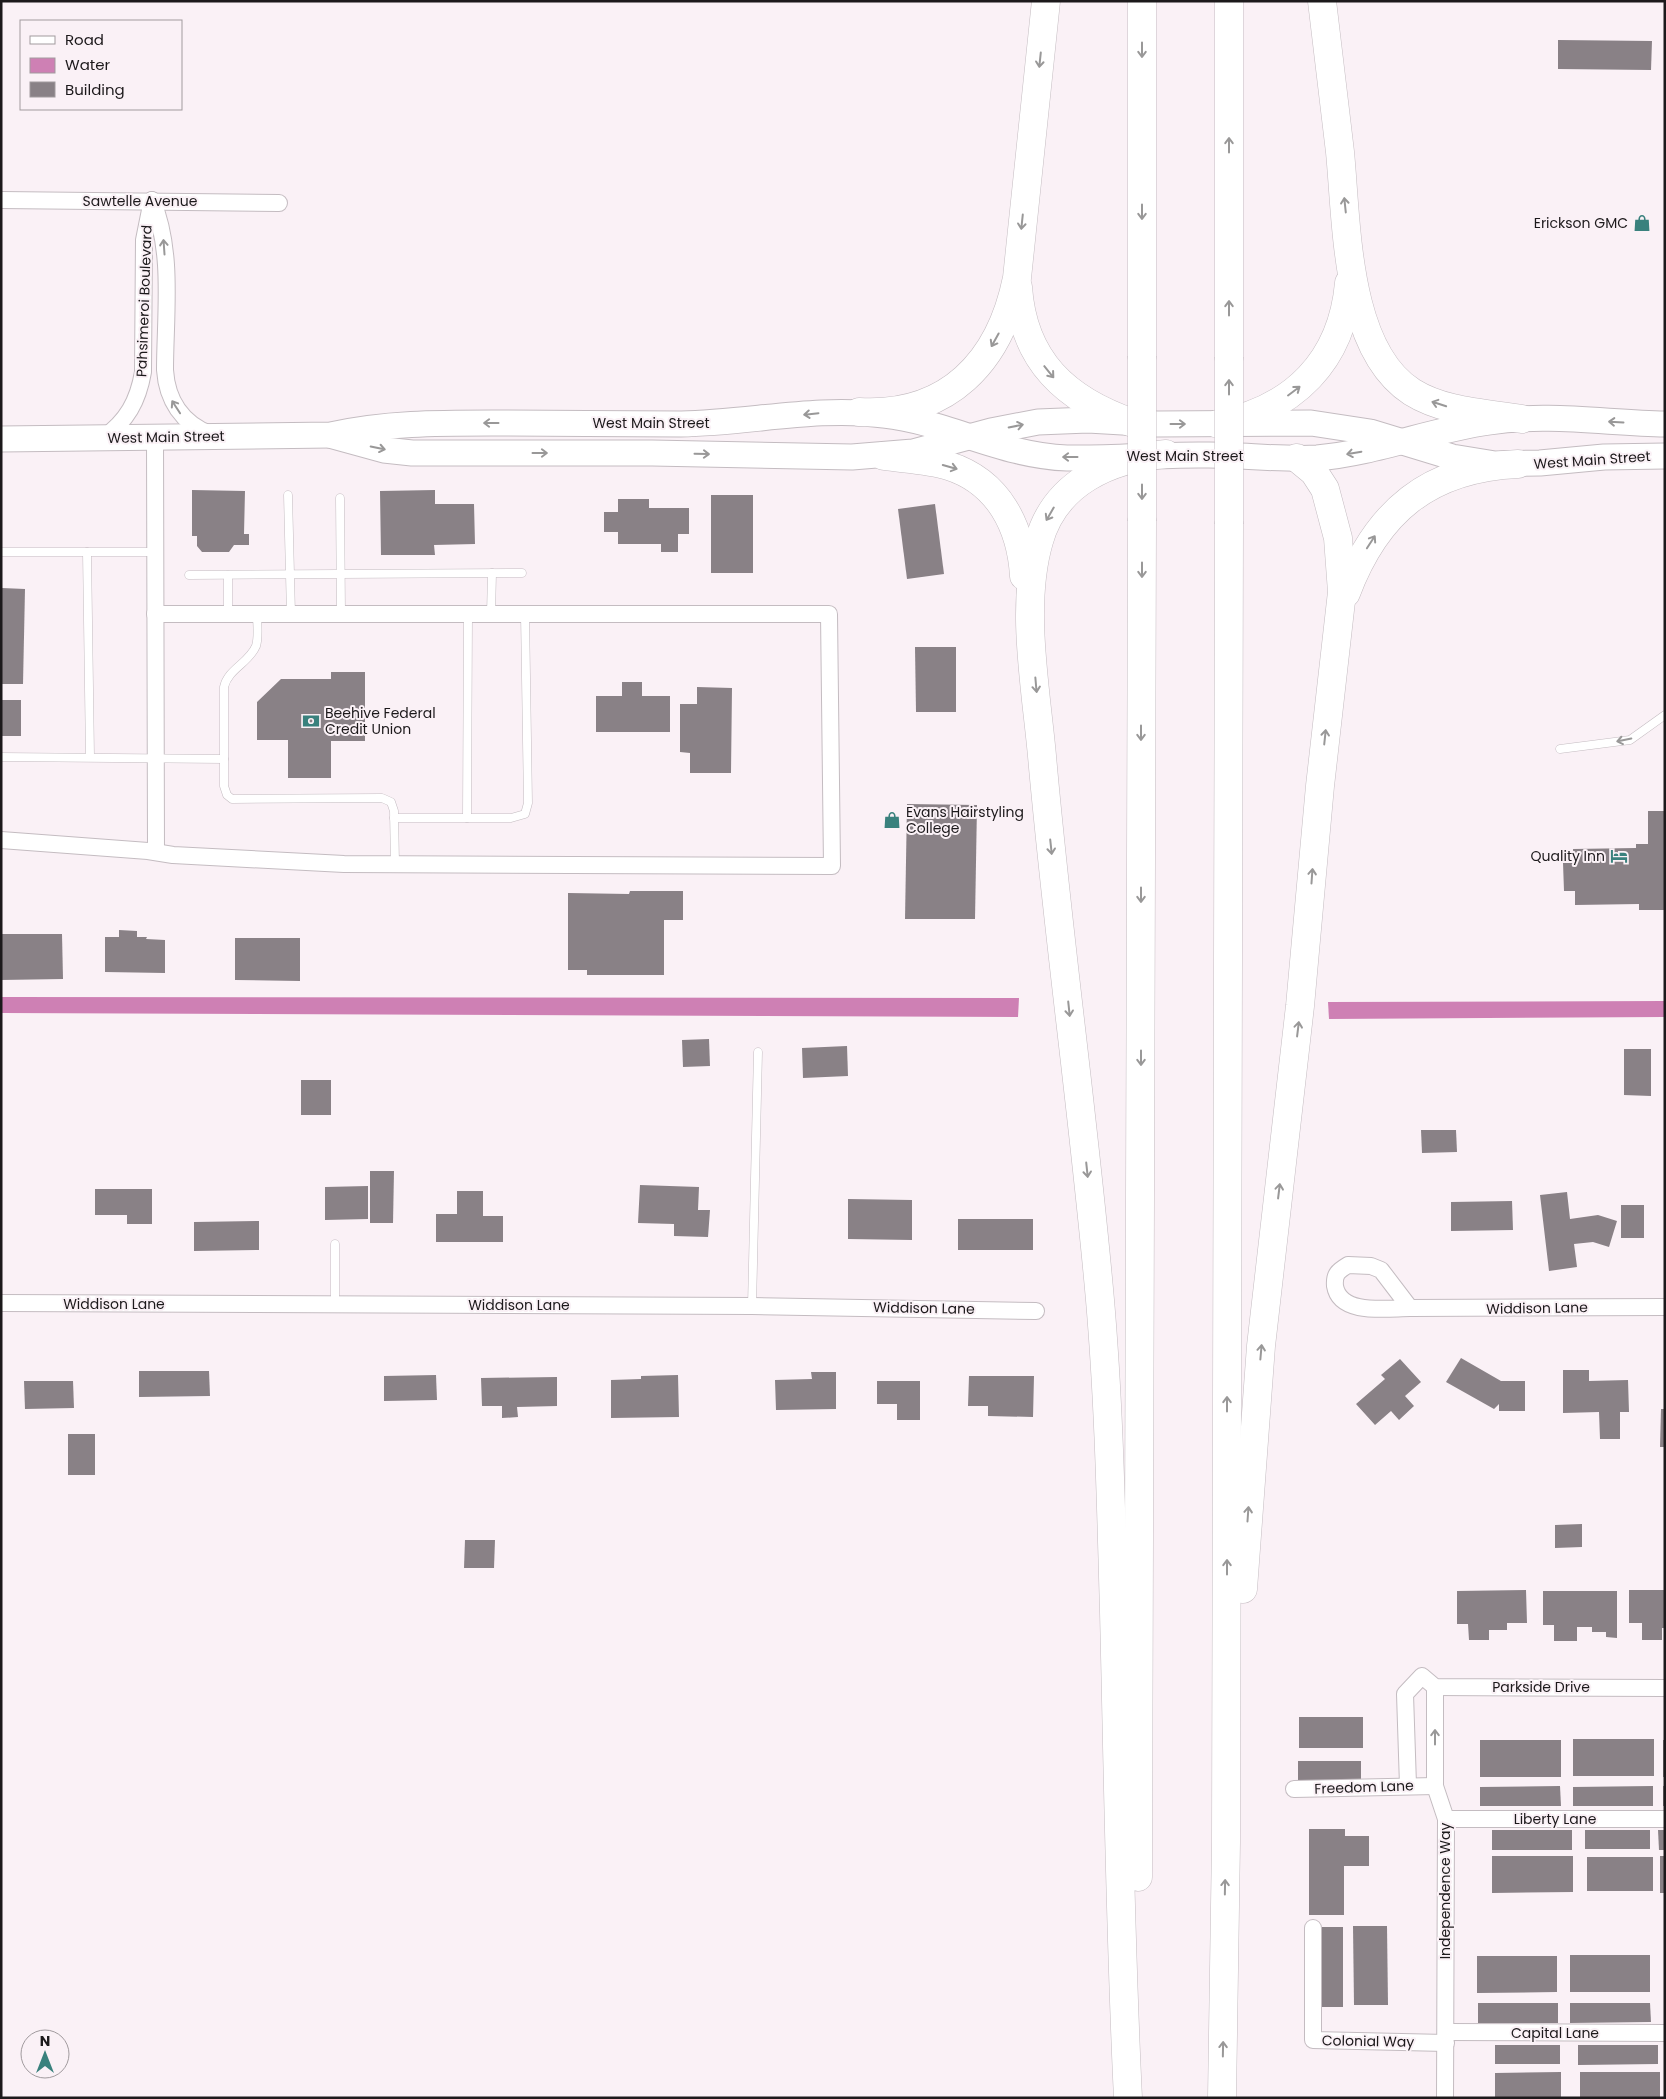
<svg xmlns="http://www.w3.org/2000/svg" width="1666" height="2099" viewBox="0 0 1666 2099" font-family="Poppins,sans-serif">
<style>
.water{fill:#ce80b4}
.building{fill:#898186}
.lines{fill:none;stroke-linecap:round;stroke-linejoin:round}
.service-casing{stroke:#c4bcc1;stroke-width:9}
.minor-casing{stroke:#c4bcc1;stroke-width:18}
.primary-casing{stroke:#c4bcc1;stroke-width:27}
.motorway-casing{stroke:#c4bcc1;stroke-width:29}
.service{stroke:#fff;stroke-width:8}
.minor{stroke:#fff;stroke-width:16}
.primary{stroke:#fff;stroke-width:25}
.motorway{stroke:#fff;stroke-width:28}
.motorway-bridge-casing{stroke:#c4bcc1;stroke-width:29;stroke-linecap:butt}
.motorway-bridge{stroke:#fff;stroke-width:28}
.oneway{stroke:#999898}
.labels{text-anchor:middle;stroke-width:4;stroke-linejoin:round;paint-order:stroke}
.street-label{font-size:14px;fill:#1c191b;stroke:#faf1f6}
.poi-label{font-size:14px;fill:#1c191b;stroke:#faf1f6;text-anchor:end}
</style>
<rect width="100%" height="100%" fill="#faf1f6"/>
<g class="water">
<polygon points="1,997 1018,998 1019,998 1018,1017 1,1013"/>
<polygon points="1665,1001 1665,1017 1329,1019 1328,1002"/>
</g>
<g class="building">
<polygon points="1558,40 1652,41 1651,70 1558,69"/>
<polygon points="192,490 245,491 244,534 249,534 249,545 234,545 229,552 202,552 197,546 197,536 192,536"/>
<polygon points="435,490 435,504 474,504 475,544 434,545 435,555 381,555 380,491"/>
<rect x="711" y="495" width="42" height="78"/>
<polygon points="618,499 649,499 649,508 689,508 689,534 678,534 678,552 661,552 661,544 618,544 618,532 604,532 604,512 618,512"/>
<polygon points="935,504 944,574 907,579 898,509"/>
<polygon points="2,588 25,589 23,684 1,684"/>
<polygon points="915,647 956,647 956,712 916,712"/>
<polygon points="331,672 365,672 365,741 331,741 331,778 288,778 288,740 257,740 257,702 281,679 331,679"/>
<polygon points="622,682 642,682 642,696 670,696 670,732 596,732 596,696 622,696"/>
<polygon points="697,687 732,688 731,773 690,773 690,753 680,752 680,704 697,704"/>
<rect x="1" y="700" width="20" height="36"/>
<polygon points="907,804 977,805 975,919 905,919"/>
<polygon points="1648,811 1665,811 1665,910 1639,910 1639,904 1575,905 1575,891 1564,891 1563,863 1574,863 1573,849 1636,848 1636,844 1648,844"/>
<polygon points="630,891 683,891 683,920 664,920 664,975 587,975 587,970 568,970 568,893 629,894"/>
<polygon points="119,930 137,931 137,937 147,937 146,939 165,940 165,973 105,972 105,937 119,937"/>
<polygon points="1,934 62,934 63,979 1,980"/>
<polygon points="235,938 300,938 300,981 235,980"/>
<polygon points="709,1039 710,1066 683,1067 682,1040"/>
<polygon points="847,1046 848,1076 803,1078 802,1048"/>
<polygon points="1624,1049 1651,1049 1651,1096 1624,1095"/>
<rect x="301" y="1080" width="30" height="35"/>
<polygon points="1421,1130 1456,1130 1457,1152 1422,1153"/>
<polygon points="370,1171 394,1171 393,1223 370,1223"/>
<polygon points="640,1185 699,1187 698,1210 710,1210 708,1237 674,1236 674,1224 638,1223"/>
<polygon points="368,1186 368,1219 325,1220 325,1187"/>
<polygon points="95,1189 152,1189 152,1224 127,1224 127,1215 95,1215"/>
<polygon points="457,1191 483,1191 483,1216 503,1216 503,1242 436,1242 436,1214 457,1214"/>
<polygon points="1567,1192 1570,1219 1598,1215 1617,1221 1609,1247 1593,1242 1574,1244 1577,1267 1549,1271 1540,1195"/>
<polygon points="848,1199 912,1200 912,1240 848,1239"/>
<polygon points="1512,1201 1513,1230 1451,1231 1451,1202"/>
<rect x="1621" y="1205" width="23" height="33"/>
<rect x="958" y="1219" width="75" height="31"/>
<polygon points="259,1221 259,1250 194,1251 194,1222"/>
<polygon points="1461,1358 1501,1381 1525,1381 1525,1411 1499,1411 1499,1404 1494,1409 1446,1382"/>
<polygon points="1400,1359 1421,1382 1405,1396 1414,1406 1399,1420 1391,1411 1375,1425 1356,1404 1385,1379 1381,1375"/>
<polygon points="1563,1370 1589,1370 1589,1381 1628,1380 1629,1412 1620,1412 1620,1439 1600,1439 1599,1412 1563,1413"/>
<polygon points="139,1371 209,1371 210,1396 139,1397"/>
<polygon points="811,1372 836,1372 836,1409 776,1410 775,1380 812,1379"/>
<polygon points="436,1375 437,1400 384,1401 384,1376"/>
<polygon points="678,1375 679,1417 611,1418 611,1380 641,1379 641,1376"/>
<polygon points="969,1376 1034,1376 1033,1417 988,1416 988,1406 968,1406"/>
<polygon points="557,1377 557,1406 517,1407 518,1417 502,1418 502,1406 482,1406 481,1378"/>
<polygon points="24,1381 73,1381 74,1408 25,1409"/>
<polygon points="877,1381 920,1381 920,1420 897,1420 897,1404 877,1404"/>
<polygon points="1661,1409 1665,1409 1665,1447 1660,1447"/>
<rect x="68" y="1434" width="27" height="41"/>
<polygon points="1582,1524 1582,1547 1555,1548 1555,1525"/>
<polygon points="465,1540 495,1540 494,1568 464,1568"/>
<polygon points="1526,1590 1527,1623 1507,1623 1507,1630 1489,1630 1489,1640 1469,1640 1468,1624 1457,1624 1457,1591"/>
<polygon points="1629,1590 1665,1590 1665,1628 1662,1628 1662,1640 1642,1640 1642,1623 1629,1623"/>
<polygon points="1543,1591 1617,1591 1617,1638 1606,1637 1606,1632 1592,1632 1592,1627 1577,1627 1577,1641 1554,1641 1554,1625 1543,1625"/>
<rect x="1299" y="1717" width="64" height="31"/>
<rect x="1573" y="1739" width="81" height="37"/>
<rect x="1480" y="1740" width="81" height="37"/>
<rect x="1663" y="1740" width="2" height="37"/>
<polygon points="1298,1761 1361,1761 1361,1781 1298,1780"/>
<polygon points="1560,1786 1561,1806 1480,1806 1480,1787"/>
<polygon points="1653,1786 1653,1806 1573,1806 1573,1787"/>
<rect x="1663" y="1786" width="2" height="20"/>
<polygon points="1309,1829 1345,1829 1345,1836 1369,1836 1369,1866 1344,1866 1344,1915 1309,1915"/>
<rect x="1492" y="1830" width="80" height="20"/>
<rect x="1585" y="1830" width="65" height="19"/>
<polygon points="1658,1830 1665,1830 1665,1850 1659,1850"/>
<polygon points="1492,1856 1573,1856 1573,1892 1492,1893"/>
<rect x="1660" y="1856" width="5" height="37"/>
<rect x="1587" y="1857" width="66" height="34"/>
<polygon points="1353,1926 1387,1926 1388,2005 1354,2005"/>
<rect x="1322" y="1927" width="21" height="80"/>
<rect x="1570" y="1955" width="80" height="37"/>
<polygon points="1477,1956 1557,1956 1557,1992 1477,1993"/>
<rect x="1478" y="2003" width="80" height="20"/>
<polygon points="1570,2003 1650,2003 1651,2022 1570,2023"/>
<rect x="1495" y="2045" width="65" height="19"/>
<polygon points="1578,2045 1658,2045 1658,2064 1578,2065"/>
<polygon points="1561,2072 1561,2098 1495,2098 1495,2073"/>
<rect x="1580" y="2072" width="80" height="26"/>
</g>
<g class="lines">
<g class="service-casing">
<g id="service">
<polyline points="288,495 291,614"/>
<polyline points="340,498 341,614"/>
<polyline points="1,552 155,552"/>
<polyline points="87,552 90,757"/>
<polyline points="189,575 522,573"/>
<polyline points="228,575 228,614"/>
<path d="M257,614C257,624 259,637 256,646C249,663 228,669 224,687V786L227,795L232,799L382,798L391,802L394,811L395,864"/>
<polyline points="491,614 492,573"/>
<polyline points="1560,749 1630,740 1665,715"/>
<polyline points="1,757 224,759"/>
<polyline points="394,818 511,818 525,814 528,803 525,614"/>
<polyline points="467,818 468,614"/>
<polyline points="335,1244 335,1305"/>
<polyline points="752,1306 758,1052"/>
</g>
</g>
<g class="minor-casing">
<g id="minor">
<polyline points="1,200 279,203"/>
<path d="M152,200C174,251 165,316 165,370C167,400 182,423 210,434"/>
<polyline points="155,437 156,852"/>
<path d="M103,438C127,421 138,401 143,372L144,240L152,200"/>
<polyline points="1,840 148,851 173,855 344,864 832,866 829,614 155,614"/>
<path d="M1348,1265L1371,1266L1381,1270L1410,1308C1388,1308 1340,1316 1335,1286C1334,1274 1338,1271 1348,1265Z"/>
<polyline points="1,1303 752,1306 1036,1311"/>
<polyline points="1410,1308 1665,1307"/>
<polyline points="1435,1687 1435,1786 1446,1819 1445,2098"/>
<polyline points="1408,1785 1405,1694 1422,1676 1435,1687 1665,1688"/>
<polyline points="1294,1789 1435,1786"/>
<polyline points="1446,1819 1665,1819"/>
<polyline points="1313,1928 1313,2040 1446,2043"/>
<polyline points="1446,2032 1665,2033"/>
</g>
</g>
<g class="primary-casing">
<g id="primary">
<polyline points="333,436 384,450 412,453 652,453 852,457 913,452 991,431 1038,422 1088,420 1157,424 1311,423 1370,432 1452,457 1495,464 1540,463 1604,457 1665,456"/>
<path d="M1,439L331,435C385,423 437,423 492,423C555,423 618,424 681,424C749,423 817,406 884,415C947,422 1002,456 1067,458C1114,459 1162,454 1209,455C1245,455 1281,460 1317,458C1376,453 1431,430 1489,422C1547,413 1607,423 1665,424"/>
</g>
</g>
<g class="motorway-casing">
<g id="motorway">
<path d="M1322,1C1328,51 1334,102 1340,152C1347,223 1345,349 1412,392C1444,412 1485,413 1522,419"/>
<path d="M1018,287C1023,361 1066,400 1133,423"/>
<polyline points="1142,356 1142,1"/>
<polyline points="1229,357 1229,1"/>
<path d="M859,412C948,417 1000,362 1017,278L1046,1"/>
<path d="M1218,424C1294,409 1342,361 1349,283"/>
<path d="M884,456C905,459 929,460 949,466C999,482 1021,527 1024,576"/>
<path d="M1346,593C1377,511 1429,468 1518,464"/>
<polyline points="1243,1589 1261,1346 1300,1006 1320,786 1342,592 1338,538 1325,489 1314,472 1297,458"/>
<polyline points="1138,1877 1142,521"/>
<path d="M1128,2098C1120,1936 1118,1774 1114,1612C1111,1508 1109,1404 1100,1300C1084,1118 1058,938 1042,756C1036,689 1020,606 1039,541C1055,483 1110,458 1166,454"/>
<polyline points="1222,2098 1226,1842 1229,524"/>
</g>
</g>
<use href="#service" class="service"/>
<use href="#minor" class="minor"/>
<use href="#primary" class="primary"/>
<use href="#motorway" class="motorway"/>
<g class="motorway-bridge-casing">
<g id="motorway-bridge">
<polyline points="1142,521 1142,356"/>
<polyline points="1229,524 1229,357"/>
</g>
</g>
<use href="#motorway-bridge" class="motorway-bridge"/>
</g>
<defs><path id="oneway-shaft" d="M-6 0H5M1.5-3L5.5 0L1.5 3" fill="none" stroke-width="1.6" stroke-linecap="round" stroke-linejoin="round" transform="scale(1.25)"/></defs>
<g class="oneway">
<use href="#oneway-shaft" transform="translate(1142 50) rotate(90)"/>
<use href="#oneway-shaft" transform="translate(1040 60) rotate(96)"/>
<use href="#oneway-shaft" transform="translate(1229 145) rotate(-90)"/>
<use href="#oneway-shaft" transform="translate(1345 205) rotate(-96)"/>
<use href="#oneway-shaft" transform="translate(1142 212) rotate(90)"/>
<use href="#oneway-shaft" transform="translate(1022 222) rotate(96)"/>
<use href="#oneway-shaft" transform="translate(164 247) rotate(-94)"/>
<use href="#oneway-shaft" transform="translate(1229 308) rotate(-90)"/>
<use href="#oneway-shaft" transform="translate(995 340) rotate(119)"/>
<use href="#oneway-shaft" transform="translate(1049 372) rotate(51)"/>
<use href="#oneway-shaft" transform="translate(1229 387) rotate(-90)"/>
<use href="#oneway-shaft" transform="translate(1294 391) rotate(-37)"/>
<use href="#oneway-shaft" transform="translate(1439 404) rotate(-162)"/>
<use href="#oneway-shaft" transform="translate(176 407) rotate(-123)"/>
<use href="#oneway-shaft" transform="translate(811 414) rotate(174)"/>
<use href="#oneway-shaft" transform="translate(1616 422) rotate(-177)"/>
<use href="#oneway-shaft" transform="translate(491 423) rotate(180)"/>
<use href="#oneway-shaft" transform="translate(1178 424)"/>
<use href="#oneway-shaft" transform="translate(1016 426) rotate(-11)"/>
<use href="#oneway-shaft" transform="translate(378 448) rotate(12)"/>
<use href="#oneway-shaft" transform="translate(540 453)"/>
<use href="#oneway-shaft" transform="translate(1354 453) rotate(170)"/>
<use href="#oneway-shaft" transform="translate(702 454) rotate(1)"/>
<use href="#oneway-shaft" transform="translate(1070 457) rotate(-180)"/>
<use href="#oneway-shaft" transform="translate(950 467) rotate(16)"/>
<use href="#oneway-shaft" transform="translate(1142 492) rotate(90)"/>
<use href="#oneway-shaft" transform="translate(1050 514) rotate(120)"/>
<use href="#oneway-shaft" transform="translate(1371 542) rotate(-57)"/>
<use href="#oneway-shaft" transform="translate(1142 570) rotate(90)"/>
<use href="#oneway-shaft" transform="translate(1036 685) rotate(85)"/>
<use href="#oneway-shaft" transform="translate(1141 733) rotate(90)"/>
<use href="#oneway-shaft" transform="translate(1325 737) rotate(-84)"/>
<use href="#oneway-shaft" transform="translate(1624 740) rotate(168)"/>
<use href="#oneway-shaft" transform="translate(1051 847) rotate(84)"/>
<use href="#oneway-shaft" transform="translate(1312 876) rotate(-86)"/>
<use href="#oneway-shaft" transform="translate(1141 895) rotate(90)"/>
<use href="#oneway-shaft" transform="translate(1069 1009) rotate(84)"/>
<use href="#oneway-shaft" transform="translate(1298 1029) rotate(-83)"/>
<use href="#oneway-shaft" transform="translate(1141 1058) rotate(90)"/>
<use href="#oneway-shaft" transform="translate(1087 1170) rotate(84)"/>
<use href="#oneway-shaft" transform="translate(1279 1191) rotate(-83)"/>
<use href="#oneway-shaft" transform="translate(1261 1352) rotate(-85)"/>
<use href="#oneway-shaft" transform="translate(1227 1404) rotate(-90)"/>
<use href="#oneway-shaft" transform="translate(1248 1514) rotate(-86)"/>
<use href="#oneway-shaft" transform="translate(1227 1567) rotate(-90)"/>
<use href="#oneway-shaft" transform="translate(1435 1737) rotate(-90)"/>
<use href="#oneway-shaft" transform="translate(1225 1887) rotate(-89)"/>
<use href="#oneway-shaft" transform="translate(1223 2049) rotate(-89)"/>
</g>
<defs>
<g id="shop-bare" transform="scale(1.35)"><path d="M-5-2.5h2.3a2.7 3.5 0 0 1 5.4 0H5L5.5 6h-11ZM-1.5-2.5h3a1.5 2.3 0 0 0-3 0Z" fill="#39817d" stroke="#faf1f6" stroke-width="2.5" paint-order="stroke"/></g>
<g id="bank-bare" transform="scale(1.35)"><path d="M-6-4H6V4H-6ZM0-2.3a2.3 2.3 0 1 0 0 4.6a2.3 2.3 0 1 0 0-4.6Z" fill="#39817d" stroke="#faf1f6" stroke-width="2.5" paint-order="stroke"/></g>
<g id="hotel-bare" transform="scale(1.35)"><path d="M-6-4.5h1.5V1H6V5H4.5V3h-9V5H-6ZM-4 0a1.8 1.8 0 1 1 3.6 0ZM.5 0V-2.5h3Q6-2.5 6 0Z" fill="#39817d" stroke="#faf1f6" stroke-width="2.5" paint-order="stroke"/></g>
</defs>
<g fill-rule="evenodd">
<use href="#shop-bare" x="1642" y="223"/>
<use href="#bank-bare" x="311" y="721"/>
<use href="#shop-bare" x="892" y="820"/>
<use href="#hotel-bare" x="1619" y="856"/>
</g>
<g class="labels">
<g class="street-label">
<text x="140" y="206">Sawtelle Avenue</text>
<text transform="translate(144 301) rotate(-88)" y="5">Pahsimeroi Boulevard</text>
<text x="651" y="428">West Main Street</text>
<text transform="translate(166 437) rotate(-1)" y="5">West Main Street</text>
<text x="1185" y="461">West Main Street</text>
<text transform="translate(1592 460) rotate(-4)" y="5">West Main Street</text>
<text x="114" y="1309">Widdison Lane</text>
<text x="519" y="1310">Widdison Lane</text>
<text transform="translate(924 1308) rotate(1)" y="5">Widdison Lane</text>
<text transform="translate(1537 1308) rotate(-1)" y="5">Widdison Lane</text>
<text x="1541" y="1692">Parkside Drive</text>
<text transform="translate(1364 1787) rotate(-2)" y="5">Freedom Lane</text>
<text x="1555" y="1824">Liberty Lane</text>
<text transform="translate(1445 1891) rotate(-90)" y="5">Independence Way</text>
<text x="1555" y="2038">Capital Lane</text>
<text transform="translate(1368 2041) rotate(1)" y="5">Colonial Way</text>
</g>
<g class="poi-label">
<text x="1628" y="228">Erickson GMC</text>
<text x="325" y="718" text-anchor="start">Beehive Federal<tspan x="325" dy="16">Credit Union</tspan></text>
<text x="906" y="817" text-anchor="start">Evans Hairstyling<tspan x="906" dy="16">College</tspan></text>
<text x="1605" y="861">Quality Inn</text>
</g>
</g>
<rect width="1666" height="2099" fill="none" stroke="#1c191b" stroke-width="5"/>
<rect x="20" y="20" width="162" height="90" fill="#faf1f6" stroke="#a19b9e"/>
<rect x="30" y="36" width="25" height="8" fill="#ffffff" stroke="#a19b9e"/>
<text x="65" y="45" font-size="15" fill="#1c191b">Road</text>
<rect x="30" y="58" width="25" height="15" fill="#ce80b4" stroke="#a19b9e"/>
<text x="65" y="70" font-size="15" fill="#1c191b">Water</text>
<rect x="30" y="82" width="25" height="15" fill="#898186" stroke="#a19b9e"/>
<text x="65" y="95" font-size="15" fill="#1c191b">Building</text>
<g transform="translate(45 2054)"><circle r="24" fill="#faf1f6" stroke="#a19b9e"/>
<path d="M0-4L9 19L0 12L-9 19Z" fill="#39817d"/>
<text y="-8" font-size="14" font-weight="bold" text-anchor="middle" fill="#1c191b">N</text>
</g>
</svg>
